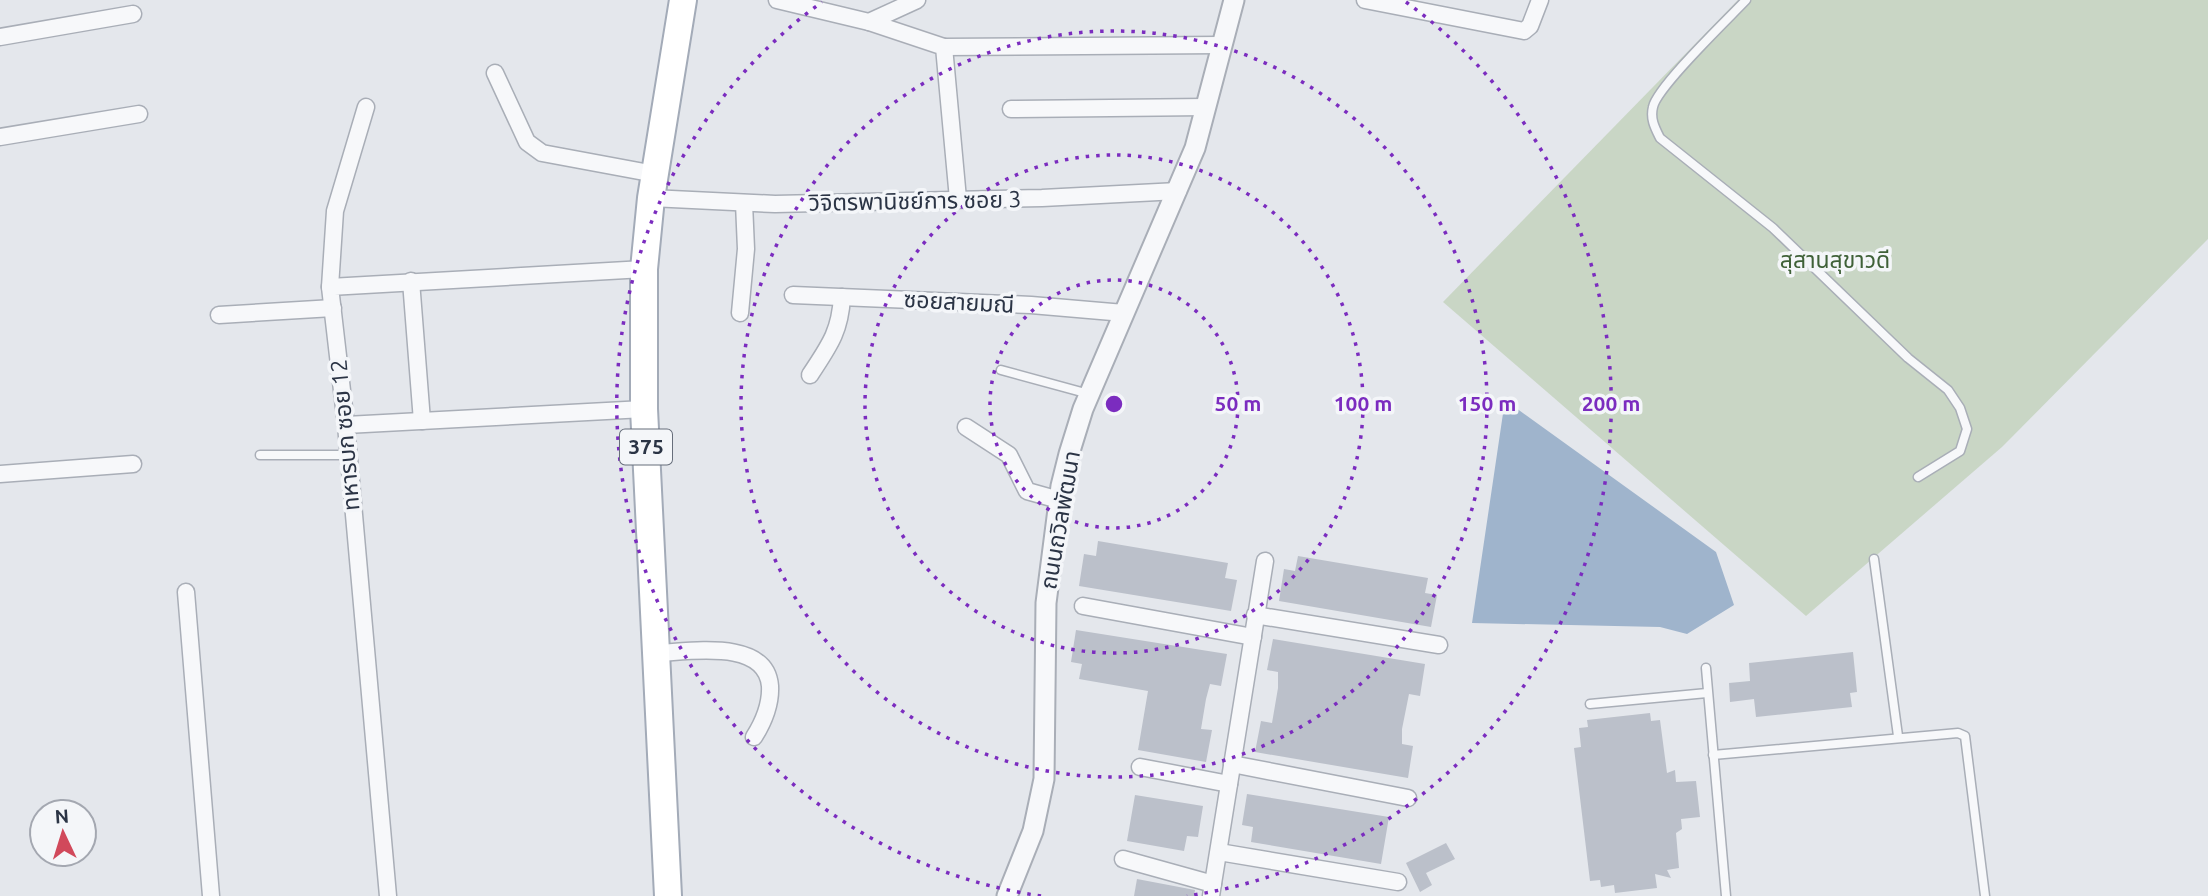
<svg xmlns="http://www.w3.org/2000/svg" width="2208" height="896" viewBox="0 0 2208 896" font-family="Ubuntu,'Noto Sans Thai',sans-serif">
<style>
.green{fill:#c9d6c5}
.water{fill:#9fb4cc}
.building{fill:#bbc0ca}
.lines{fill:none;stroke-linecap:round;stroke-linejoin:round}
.service-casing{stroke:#a9aeb7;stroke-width:11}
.minor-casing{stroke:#a9aeb7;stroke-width:19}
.tertiary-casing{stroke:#a9aeb7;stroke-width:23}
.primary-casing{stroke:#a3abb8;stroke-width:30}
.service{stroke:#f7f8fa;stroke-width:8}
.minor{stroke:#f7f8fa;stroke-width:16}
.tertiary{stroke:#f7f8fa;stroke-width:19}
.primary{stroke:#fff;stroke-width:26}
.ring{fill:none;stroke:#7b2cbf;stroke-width:3.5;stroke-dasharray:3.5 7}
.labels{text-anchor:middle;stroke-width:7;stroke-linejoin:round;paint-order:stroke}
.shield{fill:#f4f6f9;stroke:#676e7b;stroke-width:2}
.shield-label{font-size:21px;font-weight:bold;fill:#2b3445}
.street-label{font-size:23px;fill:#2b3445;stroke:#f4f6f9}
.park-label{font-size:23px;fill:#3f6138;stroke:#f4f6f9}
.centre{fill:#7b2cbf;stroke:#f4f6f9;stroke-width:3.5}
.ring-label{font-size:21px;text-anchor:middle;font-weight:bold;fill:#7b2cbf;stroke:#f4f6f9;stroke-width:7;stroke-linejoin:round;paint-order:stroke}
</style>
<rect width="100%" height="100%" fill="#e4e7ec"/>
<polygon class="green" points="1738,0 2208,0 2208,239 2002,447 1806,616 1443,302"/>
<polygon class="water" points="1505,400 1716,552 1734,605 1687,634 1660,627 1472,623"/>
<g class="building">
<polygon points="1098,541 1228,563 1225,578 1237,580 1231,611 1079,586 1084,554 1096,556"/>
<polygon points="1298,556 1428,578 1425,593 1437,595 1431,627 1279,601 1284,569 1295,571"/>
<polygon points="1076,630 1227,654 1221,686 1210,684 1206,699 1201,729 1212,730 1206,762 1138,750 1148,691 1079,679 1082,664 1071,662"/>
<polygon points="1273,639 1425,664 1420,696 1409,694 1402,729 1402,744 1413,746 1408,778 1255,752 1261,721 1272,723 1278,688 1278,672 1267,670"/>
<polygon points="1853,652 1857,692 1850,693 1852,707 1756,717 1754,699 1730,702 1729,683 1750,681 1749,663"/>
<polygon points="1650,713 1651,721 1660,720 1667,773 1675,770 1676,782 1696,781 1700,817 1681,819 1682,829 1676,833 1679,868 1667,870 1671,878 1655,874 1657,888 1615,893 1614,885 1601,887 1600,880 1590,881 1574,748 1581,747 1579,728 1588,727 1587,720"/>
<polygon points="1247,794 1389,817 1381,864 1251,842 1253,827 1242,825"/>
<polygon points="1135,795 1203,806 1198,837 1187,836 1184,851 1127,841"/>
<polygon points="1446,843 1455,859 1426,873 1432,885 1420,892 1406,863"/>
<polygon points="1137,879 1195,890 1194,896 1134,896"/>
</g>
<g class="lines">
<g class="service-casing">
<g id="service">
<path d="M1746,0C1728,19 1657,87 1653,107C1650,119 1655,128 1660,138L1773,228L1908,358L1948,390L1960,408L1967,429L1960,451L1918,477"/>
<polyline points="1001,370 1089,394"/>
<polyline points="260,455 348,455"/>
<polyline points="1874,559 1898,736"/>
<polyline points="1706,668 1726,896"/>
<polyline points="1590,704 1707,693"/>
<polyline points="1713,755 1958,733 1965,736 1985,896"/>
</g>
</g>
<g class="minor-casing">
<g id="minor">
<polyline points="777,0 869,22 917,0"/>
<polyline points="1365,0 1524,31 1530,26 1540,0"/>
<polyline points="869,22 944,47 958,199"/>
<polyline points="0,37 133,14"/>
<polyline points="944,47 1220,45"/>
<polyline points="495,73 527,142 542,153 655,174"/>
<polyline points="1011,109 1206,107"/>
<polyline points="0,137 139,114"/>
<polyline points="651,198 775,204 1042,198 1178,191"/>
<polyline points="411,281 422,421"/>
<polyline points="330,287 335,211 366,107"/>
<polyline points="793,295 1031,305 1124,313"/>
<polyline points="740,313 746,249 744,203"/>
<polyline points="219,315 333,308"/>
<path d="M810,375C829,346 840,332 842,297"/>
<polyline points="346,425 644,409"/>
<polyline points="966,427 1009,455 1027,491 1059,500"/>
<polyline points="0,474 133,464"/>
<polyline points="186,592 211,896"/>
<polyline points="1083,606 1253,637"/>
<polyline points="1255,615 1439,645"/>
<path d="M656,653C689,652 766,638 770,686C771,705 764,721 754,737"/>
<polyline points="1232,764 1408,798"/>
<polyline points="1140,767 1229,784"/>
<polyline points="1219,852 1398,882"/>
<polyline points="1123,859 1213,884"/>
<polyline points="388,896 346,425 330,287 644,269"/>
<polyline points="1211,896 1265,561"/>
</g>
</g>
<g class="tertiary-casing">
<polyline id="tertiary" points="1007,896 1033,831 1044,779 1046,603 1061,486 1069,454 1083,409 1195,148 1234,0"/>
</g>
<g class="primary-casing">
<polyline id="primary" points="668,896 644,409 644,269 651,198 683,0"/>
</g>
<use href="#service" class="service"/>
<use href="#minor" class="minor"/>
<use href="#tertiary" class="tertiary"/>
<use href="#primary" class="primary"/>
</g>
<g class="ring">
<circle cx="1114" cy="404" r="124"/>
<circle cx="1114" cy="404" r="249"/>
<circle cx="1114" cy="404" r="373"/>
<path d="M1041 896A497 497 0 0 1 822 2M1406 2A497 497 0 0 1 1187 896"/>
</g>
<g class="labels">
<rect class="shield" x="620" y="429.5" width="52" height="35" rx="5"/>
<g class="shield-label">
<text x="646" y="454">375</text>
</g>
<g class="street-label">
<text transform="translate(915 201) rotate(-1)" y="8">วิจิตรพานิชย์การ ซอย 3</text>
<text transform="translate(959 302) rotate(3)" y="8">ซอยสายมณี</text>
<text transform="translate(345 435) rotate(-95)" y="8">ทหารบก ซอย 12</text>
<text transform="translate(1060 520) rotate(-80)" y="8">ถนนถวิลพัฒนา</text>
</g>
<g class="park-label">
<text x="1835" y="268">สุสานสุขาวดี</text>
</g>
</g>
<circle cx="1114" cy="404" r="10" class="centre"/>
<g class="ring-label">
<text x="1238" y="411">50 m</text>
<text x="1363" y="411">100 m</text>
<text x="1487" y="411">150 m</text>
<text x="1611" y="411">200 m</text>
</g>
<g transform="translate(63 833) rotate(356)"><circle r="33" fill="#f4f6f9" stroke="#a4a8b1" stroke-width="2"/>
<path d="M0-5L12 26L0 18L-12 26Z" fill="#d1495b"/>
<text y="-10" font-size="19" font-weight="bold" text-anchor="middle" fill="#2b3445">N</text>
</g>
</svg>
